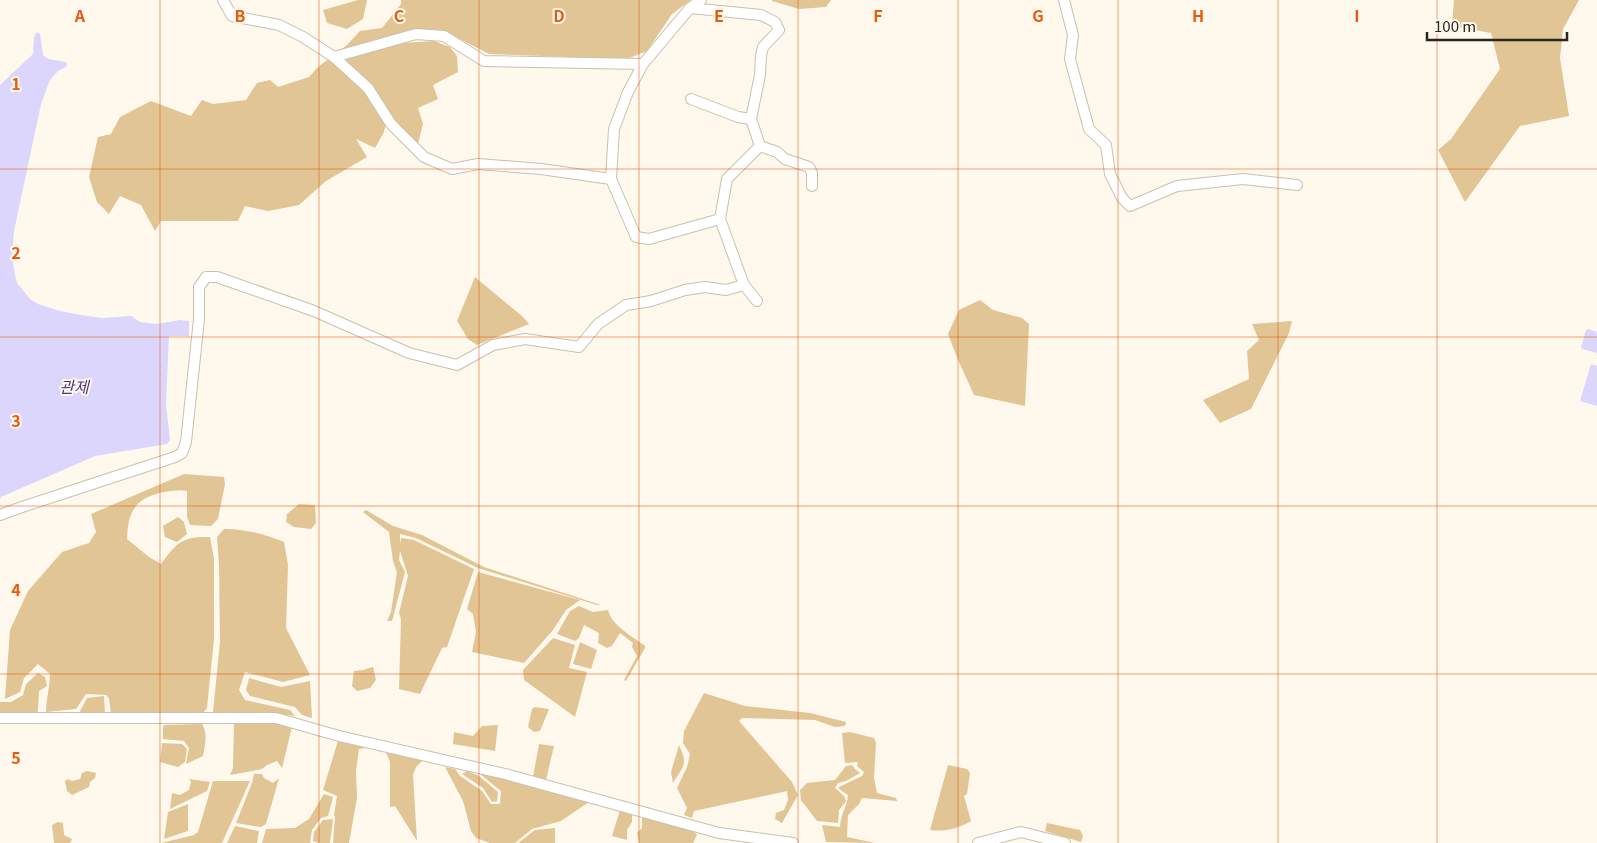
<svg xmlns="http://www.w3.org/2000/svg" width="1597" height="843" viewBox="0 0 1597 843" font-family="Georgia,'Noto Sans KR',serif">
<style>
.green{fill:#e2c594}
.water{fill:#dcd6fd}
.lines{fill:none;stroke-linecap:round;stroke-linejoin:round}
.minor-casing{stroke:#cac0ae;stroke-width:12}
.minor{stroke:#fff;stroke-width:10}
.grid{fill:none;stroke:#e8590c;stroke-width:1;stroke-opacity:0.55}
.labels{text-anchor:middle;stroke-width:4;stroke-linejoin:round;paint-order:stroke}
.water-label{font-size:16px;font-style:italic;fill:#4d3a83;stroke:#fef8ed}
.grid-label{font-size:16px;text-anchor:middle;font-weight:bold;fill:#e8590c;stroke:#fef8ed;stroke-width:4;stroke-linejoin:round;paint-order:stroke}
</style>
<rect width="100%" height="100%" fill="#fef8ed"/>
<g class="green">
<polygon points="358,0 367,0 363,19 347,29 327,23 323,10"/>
<polygon points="401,0 691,0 672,14 647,51 627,59 489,54 442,30 410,32 393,38 403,43 434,41 450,47 457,56 458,72 433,85 438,99 418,108 423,124 418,144 388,113 384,132 375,148 356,139 367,157 326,181 299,205 268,211 245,206 238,221 161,221 155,231 141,205 120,196 109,214 97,202 89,177 98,137 111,134 120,117 151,101 191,116 202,100 213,104 246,100 257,83 270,80 278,87 309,77 318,67 347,45 360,31 382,28 401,4"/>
<polygon points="772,0 831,0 826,7 799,9 772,1"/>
<polygon points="1454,0 1579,0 1563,29 1560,58 1569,116 1520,126 1465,202 1438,150 1451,139 1500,69 1491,33 1452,26"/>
<polygon points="475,277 523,317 529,324 477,345 468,339 457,321"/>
<polygon points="980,300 993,310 1022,318 1029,324 1025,406 974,395 958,360 948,334 959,310"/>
<polygon points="1292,321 1289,333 1251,409 1220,423 1203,400 1249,379 1247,351 1259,340 1252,324"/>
<path d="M184,474L224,477L225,484L218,519L211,526L190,525L187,517V491C179,489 172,491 164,492C135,498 128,511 127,539L149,557L161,564C177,542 183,536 210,537L214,559V639L207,708L202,714H111L109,698L106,695L86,694L76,709L46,712C46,699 50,687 50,674L38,664L24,678L20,692L5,699L10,630L28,591L62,552L89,543L96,532L91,514Z"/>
<polygon points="299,504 315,505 316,523 311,529 294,527 286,522 287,514"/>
<polygon points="366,510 393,526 422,535 484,567 601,605 597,605 478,568 416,538 400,534 400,545 401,538 414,540 474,569 447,647 442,648 420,694 399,689 401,619 399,613 408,576 400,551 399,560 405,572 392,621 387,621 391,612 397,572 393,561 389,532 363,512"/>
<polygon points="178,517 184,522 187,534 177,542 165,537 163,526"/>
<path d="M224,529C245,529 265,534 284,542L288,565L286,628L310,675L283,682L245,672L239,690L245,700L290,710L295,716L266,712H213L220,642L219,565L217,537Z"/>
<polygon points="478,572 580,600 566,610 553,630 524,663 472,652 476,632 473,614 467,609"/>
<path d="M579,606L593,612L608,610C612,626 632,636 645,646V648L626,681L624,680L637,656L632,647L633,643L620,633L612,646L607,648L598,643L599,633L584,625L579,638L575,641L557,634L570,611Z"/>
<polygon points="553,638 575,645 569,668 587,672 575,717 524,680 523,670"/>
<polygon points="580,642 597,650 591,669 573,664"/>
<polygon points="373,667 376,680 370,688 357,691 352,686 354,671 363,670"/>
<polygon points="38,673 45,677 47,686 39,691 38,711 36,714 0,714 0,702 11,702 23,695 26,684"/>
<polygon points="249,678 281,687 310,681 312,718 302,715 295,707 250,696 246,690"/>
<polygon points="704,693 745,706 810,713 846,722 845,726 835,727 815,720 742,718 739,721 792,782 798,795 782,823 775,819 776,813 784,810 788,800 787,791 694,811 692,818 684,815 687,808 677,788 687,767 690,754 683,743 684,731"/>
<polygon points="104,696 105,713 79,713 87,698"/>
<polygon points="535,707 549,709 540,731 534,732 528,727 532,709"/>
<polygon points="276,722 292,727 282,768 277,761 267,765 262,769 230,775 233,768 234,723"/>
<path d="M202,724C208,732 205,746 203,756L186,764L189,748L184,741L163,739V728L164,725Z"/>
<polygon points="498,725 495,751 453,744 454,732 473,736 482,726"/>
<path d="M850,732L874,738L876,743L874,778L877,793L896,798L897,801L862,798L859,804L848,815L847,837L875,843L826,842L822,825L840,827C841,813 847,807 848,795L839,789V787L862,776L864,772L857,766L858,762L845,763L842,733Z"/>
<polygon points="338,741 343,741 366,748 359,749 356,771 357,798 349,843 333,843 335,817 334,815 337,796 323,790"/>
<polygon points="162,743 182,744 187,749 185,762 178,767 160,762"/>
<polygon points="539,744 554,746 546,780 533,777"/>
<path d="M679,745C688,765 684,765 673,783L671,772Z"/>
<polygon points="372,748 424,759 416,767 413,775 417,841 395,806 390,807 390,762 386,752"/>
<polygon points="852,765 855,769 860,773 846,781 838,783 835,788 844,796 846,801 839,810 838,823 817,821 801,800 800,790 807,783 835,780 846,766"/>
<path d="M948,765L967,769L970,773L967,794L964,796L971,821C958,829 944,832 930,830Z"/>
<polygon points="445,767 455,769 460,776 482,791 491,804 500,804 501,791 480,774 465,767 589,802 561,821 532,829 515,843 490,843 476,838 471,831 463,801"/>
<polygon points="87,771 96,773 95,778 90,782 89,787 72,795 67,791 65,781 68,779 72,781 80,779 82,773"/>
<polygon points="467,771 479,776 498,792 497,801 492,802 483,788 462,774"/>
<polygon points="254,774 262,774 264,778 273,783 279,778 266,824 261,827 236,823 252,783"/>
<polygon points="189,779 210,782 207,791 170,809 172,793 180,795 189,790 191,782"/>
<polygon points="213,781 250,781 222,843 161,843 194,835 198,832"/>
<polygon points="324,794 333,797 328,816 321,818 312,830 310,841 311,843 262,843 266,829 295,828 309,819"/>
<polygon points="188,804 188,831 164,839 168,812"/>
<polygon points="620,810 632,814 632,822 627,830 627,840 612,836"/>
<polygon points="642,817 693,831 697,835 693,843 639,843 637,833 642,828"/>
<polygon points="333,819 330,843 318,843 313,841 314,832 323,820"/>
<polygon points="58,822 63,823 64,835 72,839 70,843 54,843 52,825"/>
<polygon points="1047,823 1080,830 1083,836 1081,842 1045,831"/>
<polygon points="235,826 259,831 257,843 227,843"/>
<polygon points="555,828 555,843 518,843 535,830"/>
</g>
<g class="water">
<polygon points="37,32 40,34 43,55 48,59 66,62 67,65 66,67 58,71 50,80 41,104 14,231 12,257 15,275 17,283 30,299 38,304 60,311 81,315 102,318 131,316 140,322 157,324 180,320 189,321 189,336 169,336 166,404 170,440 167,444 95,456 1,497 0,500 0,85 33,54 34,37"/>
<polygon points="1588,329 1597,332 1597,353 1582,349 1581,347 1586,330"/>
<polygon points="1591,364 1597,366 1597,406 1580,401"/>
</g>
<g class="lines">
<g class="minor-casing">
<g id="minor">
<polyline points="223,0 232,16 279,25 303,37 334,57 416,34 444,36 484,61 643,64 690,8 701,0"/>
<polyline points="1064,0 1073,35 1070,59 1089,129 1106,145 1110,174 1122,198 1130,206 1177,186 1243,179 1297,185"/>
<polyline points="690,8 761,15 775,22 779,30 763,47 761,56 760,75 751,119 760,146 727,179 720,219 744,285 757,301"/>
<polyline points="334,57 368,88 391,124 424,157 452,169 478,164 541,169 611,179 636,237 649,239 720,219"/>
<polyline points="691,99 738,117 751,119"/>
<polyline points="760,146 777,152 785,159 809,167 812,173 812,186"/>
<polyline points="611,179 614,129 628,92 643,64"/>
<polyline points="0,515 22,507 175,457 182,453 186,442 199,319 199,287 206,277 217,277 314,311 409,353 457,365 493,345 525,339 579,347 598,324 626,305 651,301 685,290 705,287 726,290 744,285"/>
<polyline points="0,718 276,718 339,736 509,775 719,833 793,843"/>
<polyline points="978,843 1021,832 1065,843"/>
</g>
</g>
<use href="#minor" class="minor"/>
</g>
<path class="grid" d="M160,0V843M319,0V843M479,0V843M639,0V843M798,0V843M958,0V843M1118,0V843M1278,0V843M1437,0V843M0,169H1597M0,337H1597M0,506H1597M0,674H1597"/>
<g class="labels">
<g class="water-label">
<text x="74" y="393">관제</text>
</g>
</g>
<g class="grid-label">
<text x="80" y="22">A</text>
<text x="240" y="22">B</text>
<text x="399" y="22">C</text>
<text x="559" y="22">D</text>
<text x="719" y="22">E</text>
<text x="878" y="22">F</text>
<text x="1038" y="22">G</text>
<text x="1198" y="22">H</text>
<text x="1357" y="22">I</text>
<text x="16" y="90">1</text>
<text x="16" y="259">2</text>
<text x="16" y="427">3</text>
<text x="16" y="596">4</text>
<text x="16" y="764">5</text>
</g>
<path d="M1427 32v8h140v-8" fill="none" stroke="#29261f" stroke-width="2.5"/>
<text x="1434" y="32" font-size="15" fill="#29261f" stroke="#fef8ed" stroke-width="4" paint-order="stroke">100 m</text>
</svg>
